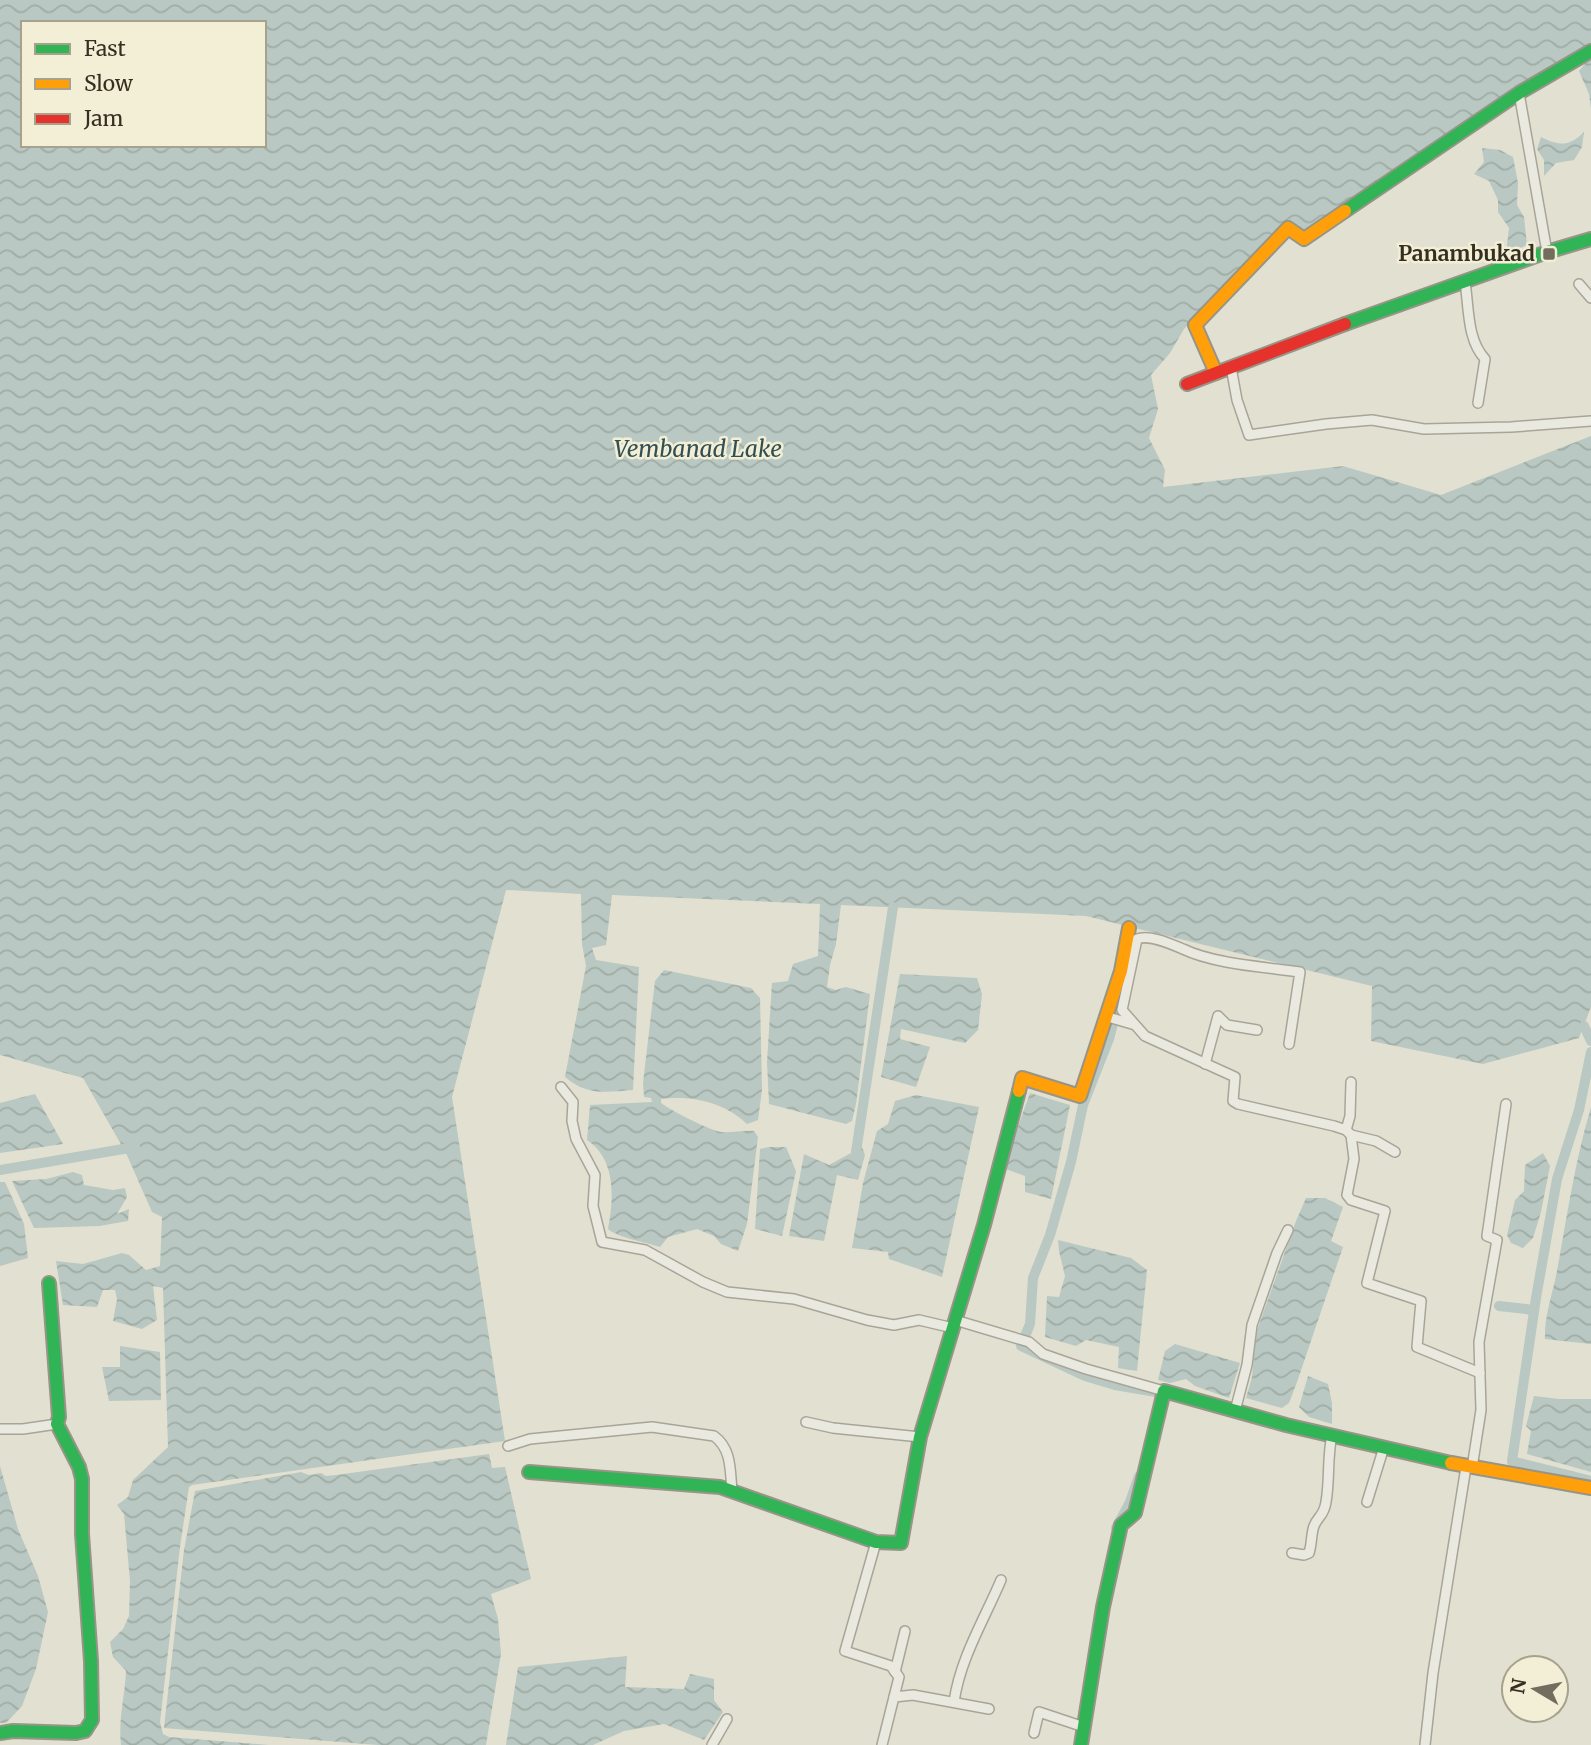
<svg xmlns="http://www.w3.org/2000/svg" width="1591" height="1745" viewBox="0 0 1591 1745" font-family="Merriweather,serif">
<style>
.water{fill:url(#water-waves);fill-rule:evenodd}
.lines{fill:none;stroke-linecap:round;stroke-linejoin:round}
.canal{stroke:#b9c8c2;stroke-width:10}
.street-casing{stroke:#a8a598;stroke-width:12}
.fast-casing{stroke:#979488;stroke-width:16}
.slow-casing{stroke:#979488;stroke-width:16}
.jam-casing{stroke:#979488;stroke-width:16}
.street{stroke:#eae9e0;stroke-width:9}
.fast{stroke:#30b455;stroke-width:12}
.slow{stroke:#ff9f0a;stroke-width:12}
.jam{stroke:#e5322d;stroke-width:12}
.poi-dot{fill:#726d5e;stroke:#f2efd6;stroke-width:2.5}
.labels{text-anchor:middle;stroke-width:5;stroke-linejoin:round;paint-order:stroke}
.poi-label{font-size:21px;font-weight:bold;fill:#362f21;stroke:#f2efd6;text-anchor:end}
.water-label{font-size:23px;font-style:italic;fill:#324f54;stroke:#f2efd6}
</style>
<defs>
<pattern id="water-waves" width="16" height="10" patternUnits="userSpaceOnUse" patternTransform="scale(1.75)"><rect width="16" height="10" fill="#b9c8c2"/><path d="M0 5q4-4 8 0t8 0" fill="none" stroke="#a0aca6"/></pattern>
</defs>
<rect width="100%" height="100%" fill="#e2e0d0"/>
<g class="water">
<path d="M0,0H1591V48L1303,237L1289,221L1184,329L1170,353L1151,375L1158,409L1149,438L1165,470L1163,487L1343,466L1441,495L1591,436V1007L1579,1038L1483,1064L1371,1041L1372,986L1086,916L841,905L836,944L830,965L827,987L836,990L846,987L870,994L856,1104L852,1121L846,1124L769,1104L767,1062L772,983L788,981L793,964L818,956L820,904L612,895L606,945L592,948L596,960L639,967L633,1090C606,1092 587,1096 565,1077L586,966L582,944L581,894L506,890L452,1097L505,1441L192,1485L189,1487L180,1547L160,1722L163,1734L169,1737L269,1745H121C118,1720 125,1696 126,1671L113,1657L110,1642L123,1629L129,1616L130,1581L124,1514L117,1505L128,1497L133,1480L168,1447L163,1288L153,1286L157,1320L142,1329L113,1321L117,1299L115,1290H103L97,1307L63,1305L56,1261L83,1264L122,1253L129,1255L146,1270L160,1266L162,1217L152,1212L126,1153L83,1078L0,1055ZM23,23H264V145H23Z"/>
<polygon points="1588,60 1591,60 1591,109 1589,94 1579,71"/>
<path d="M1584,132L1582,147L1574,160L1556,163L1544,176V160L1537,149L1541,137C1559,146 1569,147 1584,132Z"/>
<polygon points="1482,148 1500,150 1513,157 1518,183 1517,205 1524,217 1527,245 1506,254 1509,228 1498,212 1498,200 1489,181 1474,174 1484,162"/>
<path d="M664,970L751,988L760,998L762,1090L758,1120L747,1124C724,1102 692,1095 661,1099V1103C670,1110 711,1131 721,1132C732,1133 743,1130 754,1131L758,1137L747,1224L738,1251L721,1244L714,1236L697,1229L668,1237L660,1247C645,1242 619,1238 608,1229C614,1198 616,1159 587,1140L590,1105L652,1102L651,1098L644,1097L643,1083L655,981Z"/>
<polygon points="900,974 977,978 982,994 978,1030 965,1043 901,1029 900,1039 930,1047 916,1087 881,1077"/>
<polygon points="1030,1093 1070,1105 1051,1199 1025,1192 1025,1176 1003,1168"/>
<polygon points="35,1094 63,1144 0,1153 0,1103"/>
<polygon points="916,1095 979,1107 942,1277 889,1259 888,1252 852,1248 863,1183 877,1131 888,1124 895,1101"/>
<path d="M1591,1107V1344L1545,1339C1544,1316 1553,1293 1557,1271C1567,1216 1575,1161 1591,1107Z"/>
<polygon points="769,1147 786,1147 796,1171 782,1236 755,1229 760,1149"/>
<polygon points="862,1147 865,1155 858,1180 837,1175 824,1241 789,1236 804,1154 829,1165"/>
<polygon points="1543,1153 1550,1166 1541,1212 1533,1238 1523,1248 1511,1243 1507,1235 1515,1200 1524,1191 1525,1165"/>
<polygon points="73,1172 82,1175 84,1185 113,1190 125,1188 127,1197 117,1214 129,1209 128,1221 99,1226 34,1228 12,1181 46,1179"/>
<polygon points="0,1182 5,1182 24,1224 28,1258 0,1266"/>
<polygon points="1306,1198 1325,1198 1343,1207 1331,1241 1343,1247 1297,1382 1289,1403 1282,1408 1246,1398 1252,1377 1256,1333 1296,1221"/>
<polygon points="1058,1240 1131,1258 1147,1270 1137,1371 1118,1368 1119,1347 1086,1340 1076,1346 1045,1337 1047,1296 1059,1297 1065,1276 1059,1251"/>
<polygon points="1175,1344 1240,1363 1229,1398 1195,1386 1186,1379 1170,1383 1158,1380 1165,1351"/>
<polygon points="120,1346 160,1352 161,1400 109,1401 102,1367 120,1367"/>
<polygon points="1308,1376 1328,1384 1332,1403 1332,1424 1309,1417 1299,1407"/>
<polygon points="1534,1396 1559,1399 1591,1399 1591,1472 1527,1454 1531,1431 1526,1426"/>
<polygon points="489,1454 492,1468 505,1467 531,1579 491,1594 498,1619 501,1654 486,1745 378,1745 164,1728 184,1550 195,1491 301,1472 309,1475 321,1473 326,1476 336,1475"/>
<polygon points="0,1466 18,1529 38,1576 48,1612 36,1669 22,1706 6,1723 0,1723"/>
<polygon points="627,1656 625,1687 684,1689 690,1674 714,1679 714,1700 723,1712 704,1740 664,1724 624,1731 593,1745 506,1745 518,1667"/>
</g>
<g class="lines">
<g class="canal">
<polyline points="1122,989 1109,1039 1083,1105 1071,1162 1050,1235 1033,1278 1030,1324 1021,1346 1085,1376 1115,1385 1156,1392"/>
<polyline points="1584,1026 1591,1041"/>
<polyline points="1591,1052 1579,1110 1557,1179 1536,1298 1512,1461 1591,1481"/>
<polyline points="856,1152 893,907"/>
<polyline points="0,1170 135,1147"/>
<polyline points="1499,1306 1534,1310"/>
<polyline points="1116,1528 1130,1502 1139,1476"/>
</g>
<g class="street-casing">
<g id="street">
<polyline points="1519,93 1547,252"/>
<path d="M1465,282C1469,308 1467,340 1485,359L1478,403"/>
<polyline points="1579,284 1591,298"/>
<polyline points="1231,367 1237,400 1249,435 1326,424 1372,420 1424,429 1511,427 1591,421"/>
<polyline points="1108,1017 1132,1024"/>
<path d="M1289,1044L1300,972C1265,967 1214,964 1183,949C1171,944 1149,934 1137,939L1122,1010L1145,1036L1235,1077L1233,1101L1238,1104L1334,1126L1346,1130L1351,1135L1354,1159L1347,1195L1351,1200L1385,1211L1367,1283L1421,1301L1417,1347L1480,1373"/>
<polyline points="1205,1064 1218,1016 1227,1025 1257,1030"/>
<polyline points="561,1087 573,1102 572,1121 576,1139 595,1175 593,1206 602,1242 645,1250 703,1282 727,1292 794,1299 867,1320 894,1325 919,1320 953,1328"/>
<polyline points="1346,1130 1350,1116 1351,1082"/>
<polyline points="1351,1135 1376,1141 1395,1152"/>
<polyline points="955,1320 1029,1342 1043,1354 1086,1369 1164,1391"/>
<polyline points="1235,1411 1247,1365 1252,1325 1277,1253 1288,1230"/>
<polyline points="806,1422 833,1428 920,1437"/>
<polyline points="0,1429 23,1429 57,1424"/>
<path d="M508,1446L530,1439L652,1427L714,1436C732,1449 730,1471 732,1491"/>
<polyline points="1472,1468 1481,1410 1479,1342 1497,1240 1487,1236 1506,1104"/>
<polyline points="1367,1502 1384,1447"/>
<polyline points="876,1542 845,1651 891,1666 899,1677 882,1745"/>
<path d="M1292,1553L1304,1555L1309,1553C1312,1544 1311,1534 1314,1526C1318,1516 1324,1516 1326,1502C1330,1479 1327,1457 1332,1435"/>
<polyline points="895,1672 905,1631"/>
<polyline points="894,1697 913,1695 989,1709"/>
<path d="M954,1702C960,1659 984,1620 1001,1580"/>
<polyline points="1034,1733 1039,1712 1084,1727"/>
<polyline points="712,1745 727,1719"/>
<polyline points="1425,1745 1433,1673 1466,1467"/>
</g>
</g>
<g class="fast-casing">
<g id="fast">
<polyline points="1345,211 1519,93 1591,51"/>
<polyline points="1345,324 1547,252 1591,239"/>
<polyline points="529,1472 720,1487 876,1542 901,1543 920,1437 984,1225 1019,1091"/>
<polyline points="0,1733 13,1731 76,1733 85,1731 92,1720 91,1661 82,1534 82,1479 79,1467 57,1424 59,1417 49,1283"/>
<polyline points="1081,1745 1103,1607 1121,1525 1135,1513 1164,1391 1286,1425 1451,1463"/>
</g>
</g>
<g class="slow-casing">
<g id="slow">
<polyline points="1216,373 1195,325 1288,228 1304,239 1345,211"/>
<polyline points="1019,1091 1022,1078 1080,1096 1121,971 1129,928"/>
<polyline points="1451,1463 1591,1488"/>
</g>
</g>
<g class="jam-casing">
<polyline id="jam" points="1187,384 1345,324"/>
</g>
<use href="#street" class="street"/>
<use href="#fast" class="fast"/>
<use href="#slow" class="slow"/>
<use href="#jam" class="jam"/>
</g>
<rect class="poi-dot" x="1542" y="247" width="14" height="14" rx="3.5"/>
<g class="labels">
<g class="poi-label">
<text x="1535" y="261">Panambukad</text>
</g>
<g class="water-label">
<text x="698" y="457">Vembanad Lake</text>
</g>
</g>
<rect x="21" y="21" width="245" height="126" fill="#f2efd6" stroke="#a7a28e" stroke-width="2"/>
<rect x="35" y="44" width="35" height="10" fill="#30b455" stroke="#a7a28e" stroke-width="2"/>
<text x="84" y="56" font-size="21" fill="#362f21">Fast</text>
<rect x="35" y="79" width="35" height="10" fill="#ff9f0a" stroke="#a7a28e" stroke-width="2"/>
<text x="84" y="91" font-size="21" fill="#362f21">Slow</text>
<rect x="35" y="114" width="35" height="10" fill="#e5322d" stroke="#a7a28e" stroke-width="2"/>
<text x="84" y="126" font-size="21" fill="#362f21">Jam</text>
<g transform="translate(1535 1689) rotate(280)"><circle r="33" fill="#f2efd6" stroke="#a7a28e" stroke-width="2"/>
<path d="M0-5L12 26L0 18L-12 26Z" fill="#726d5e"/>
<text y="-10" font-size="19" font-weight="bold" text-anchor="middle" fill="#362f21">N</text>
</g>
</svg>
